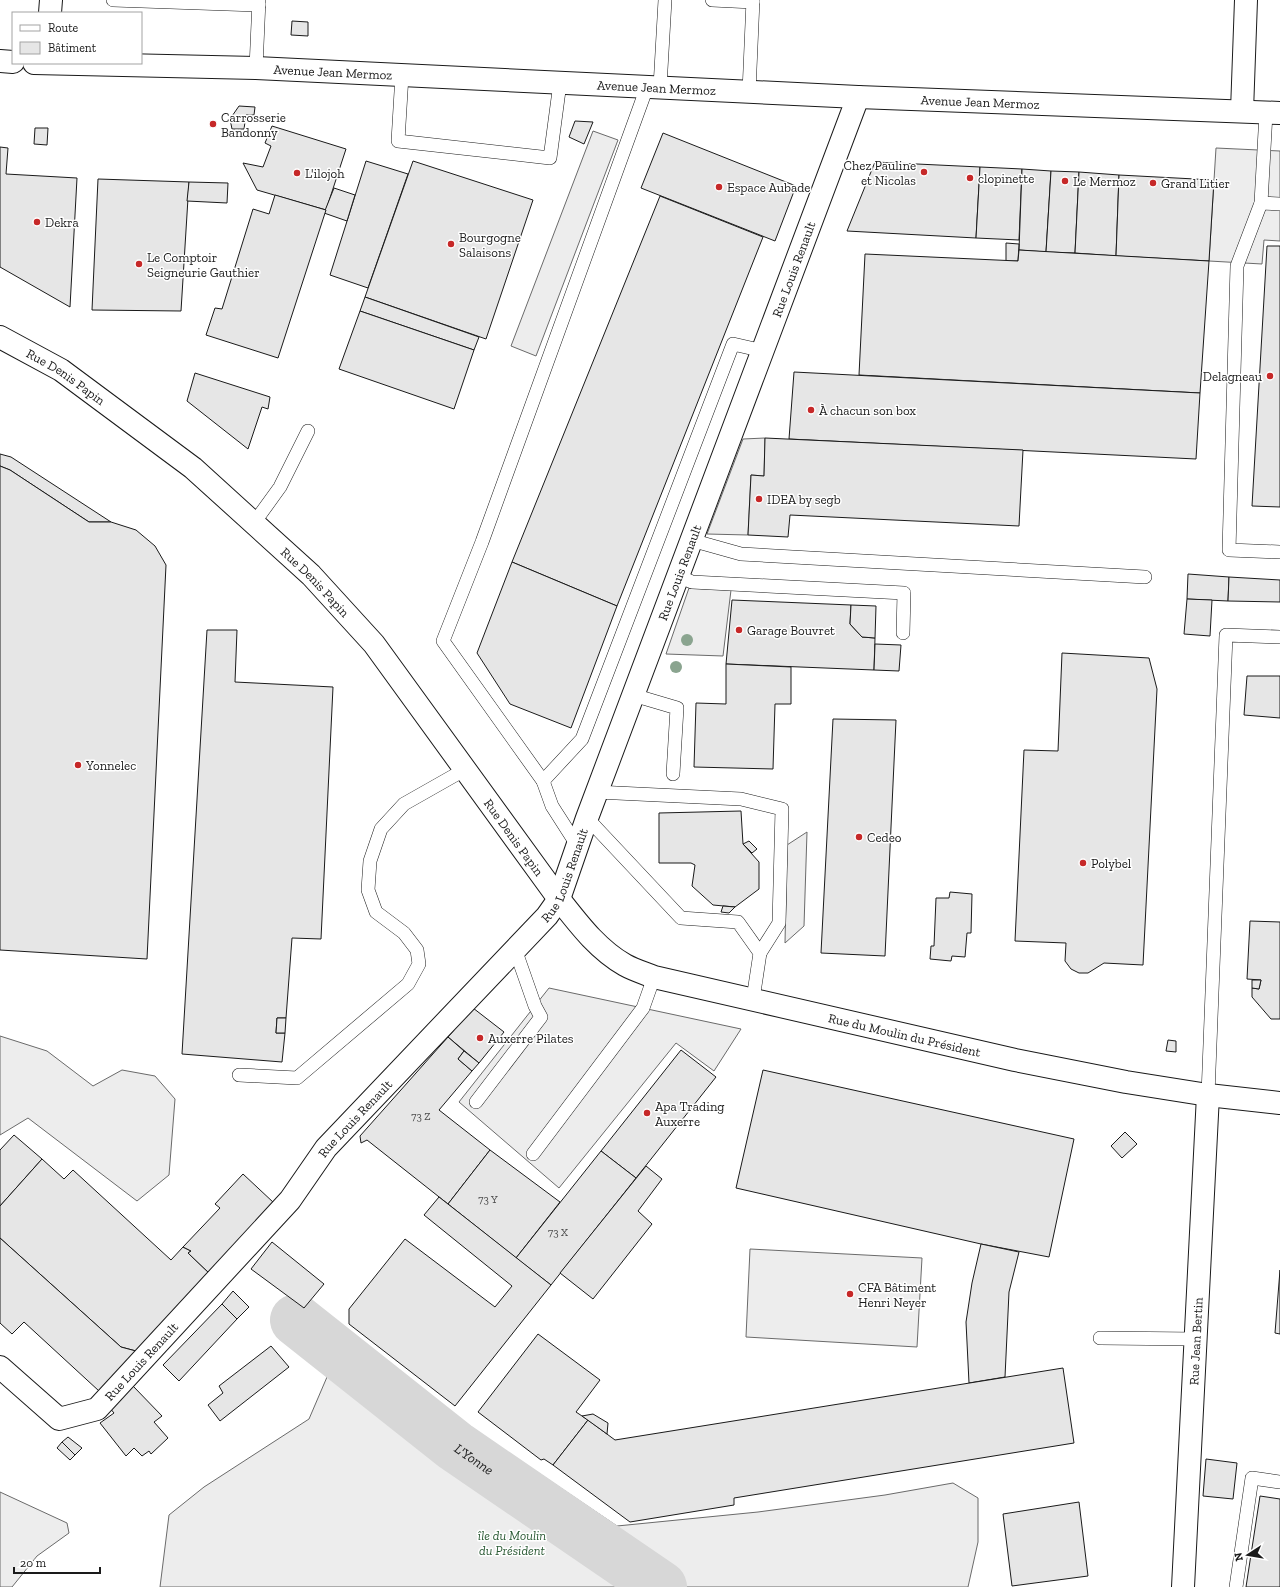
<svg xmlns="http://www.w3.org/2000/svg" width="1280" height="1587" viewBox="0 0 1280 1587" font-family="'Zilla Slab',serif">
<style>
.built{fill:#ededed;stroke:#6a6a6a}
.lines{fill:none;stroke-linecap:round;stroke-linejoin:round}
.river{stroke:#d7d7d7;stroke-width:52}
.building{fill:#e6e6e6;stroke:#1a1a1a}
.service-casing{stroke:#1a1a1a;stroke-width:14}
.minor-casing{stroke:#1a1a1a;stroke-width:24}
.primary-casing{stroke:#1a1a1a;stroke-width:24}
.service{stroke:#fff;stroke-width:13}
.minor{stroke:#fff;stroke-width:22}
.primary{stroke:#fff;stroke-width:22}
.tree{fill:#8aa48f}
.poi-dot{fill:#c62828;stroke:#fff;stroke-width:1.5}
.labels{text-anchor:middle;stroke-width:3;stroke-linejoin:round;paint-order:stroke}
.number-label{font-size:11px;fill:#4d4d4d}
.street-label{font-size:13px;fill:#1a1a1a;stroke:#fff}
.poi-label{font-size:13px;fill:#1a1a1a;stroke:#fff;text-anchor:start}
.park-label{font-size:13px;font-style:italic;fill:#2b5a34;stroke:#fff}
.water-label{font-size:14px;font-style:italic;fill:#1a1a1a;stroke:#fff}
</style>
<rect width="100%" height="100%" fill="#fff"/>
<g class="built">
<polygon points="593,131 618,140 536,356 511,346"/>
<polygon points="1216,148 1280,151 1280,241 1264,240 1262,264 1209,261"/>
<polygon points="765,438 764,476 751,475 748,535 707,534 743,439"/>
<polygon points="689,588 731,590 723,656 666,654"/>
<polygon points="807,832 804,926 785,943 787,845"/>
<polygon points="549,988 741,1029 714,1071 676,1043 559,1188 459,1102"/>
<polygon points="0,1036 47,1051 93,1086 122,1070 155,1076 175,1099 169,1175 137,1201 28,1118 0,1135"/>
<polygon points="750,1249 922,1258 917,1347 746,1337"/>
<polygon points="326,1315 460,1420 617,1526 758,1512 885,1495 953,1483 978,1498 978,1542 968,1587 160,1587 169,1515 204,1487 309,1419 330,1370"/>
<polygon points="0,1492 67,1523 69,1533 37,1556 12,1587 0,1587"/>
</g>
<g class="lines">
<path class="river" id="s1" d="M296,1320L455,1446L661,1587"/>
</g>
<g class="building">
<polygon points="292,21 308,22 308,36 291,35"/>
<polygon points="239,106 255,107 254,115 246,115 244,129 232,129 230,119"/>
<polygon points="575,121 593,122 584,144 569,137"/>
<polygon points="272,126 346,149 326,210 257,190 243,163 263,167 271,146 265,143"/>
<polygon points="35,128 48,128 47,145 34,144"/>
<polygon points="663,133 796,186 775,241 641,188"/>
<polygon points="0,147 8,148 6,174 77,178 70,307 0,267"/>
<polygon points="366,161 408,174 368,288 330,275"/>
<polygon points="413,161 533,200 486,339 365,297"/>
<polygon points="875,162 980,167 976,238 847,231"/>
<polygon points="980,167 1022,169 1019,240 976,238"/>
<polygon points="1022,169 1051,171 1046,252 1019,250"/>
<polygon points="1051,171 1079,172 1075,253 1046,252"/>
<polygon points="1079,172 1119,175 1116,256 1075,253"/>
<polygon points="1119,175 1214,180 1209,261 1116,256"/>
<polygon points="98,179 189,182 181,311 92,310"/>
<polygon points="189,182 228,183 227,203 187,201"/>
<polygon points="334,188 355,195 347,221 324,213"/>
<polygon points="275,195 326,210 278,358 206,335 215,308 222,309 253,209 269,214"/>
<polygon points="660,196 763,237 617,606 512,562"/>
<polygon points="1006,243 1019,244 1018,261 1006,261"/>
<polygon points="1267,246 1280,246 1280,507 1252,506"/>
<polygon points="1019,250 1209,261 1200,393 859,375 865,254 1018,261"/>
<polygon points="365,297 479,337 474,350 360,311"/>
<polygon points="360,311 474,350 454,409 339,369"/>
<polygon points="794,372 1200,393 1196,459 789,439"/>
<polygon points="195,373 270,397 268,409 262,407 248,449 187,401"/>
<polygon points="765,438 1023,450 1019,526 790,515 788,537 748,535 751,475 764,476"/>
<polygon points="0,454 11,457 111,522 89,522 10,470 0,466"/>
<polygon points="0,466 10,470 89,522 111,522 136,530 155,546 166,565 147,959 0,950"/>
<polygon points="512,562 617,606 571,728 510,704 477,653"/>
<polygon points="1188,574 1229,577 1228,601 1187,599"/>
<polygon points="1229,577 1280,580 1280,602 1228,601"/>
<polygon points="1187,599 1212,600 1210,636 1184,634"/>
<polygon points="732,600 851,605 850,624 862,637 875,638 874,670 726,664"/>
<polygon points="851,605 876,606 875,638 862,637 850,624"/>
<polygon points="207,630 237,630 235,682 333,687 321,939 292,938 286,1018 277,1018 276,1033 285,1033 282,1062 182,1054"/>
<polygon points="875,644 901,645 899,671 874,670"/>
<polygon points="1062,653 1149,658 1157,689 1143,965 1104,963 1088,973 1079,973 1071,969 1065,961 1066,943 1015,941 1024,750 1058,751"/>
<polygon points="726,664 791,667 791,704 775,704 773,769 694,767 696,703 726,704"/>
<polygon points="1247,676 1280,676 1280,718 1244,715"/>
<polygon points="833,719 896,720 885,956 821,953"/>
<polygon points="741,811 743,844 759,862 759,889 735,907 713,905 692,886 695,865 691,863 659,863 659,813"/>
<polygon points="749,841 757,849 752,853 743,844"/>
<polygon points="950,892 972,894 971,933 967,933 965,957 952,956 951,961 930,959 931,946 934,946 936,898 949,898"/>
<polygon points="723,906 735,907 729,913 721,912"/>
<polygon points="1250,921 1280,922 1280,1019 1271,1019 1252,997 1252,988 1259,989 1261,980 1247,979"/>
<polygon points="1252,980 1261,980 1259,989 1252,988"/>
<polygon points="473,1008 504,1032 479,1063 448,1037"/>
<polygon points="277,1018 286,1018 285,1033 276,1033"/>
<polygon points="448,1037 464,1051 458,1059 472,1071 439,1110 490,1150 448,1204 367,1140 361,1143 360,1136"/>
<polygon points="1168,1040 1176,1041 1176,1052 1166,1051"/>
<polygon points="681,1050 716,1077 636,1178 601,1151"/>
<polygon points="464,1051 479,1063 472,1071 458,1059"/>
<polygon points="763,1070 1074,1139 1049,1257 981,1244 736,1188"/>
<polygon points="1125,1132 1137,1144 1122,1158 1111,1146"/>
<polygon points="14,1135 42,1159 0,1206 0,1150"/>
<polygon points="490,1150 560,1202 516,1258 448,1204"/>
<polygon points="601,1151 636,1178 551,1285 516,1258"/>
<polygon points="42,1159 64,1179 73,1170 171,1260 183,1247 191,1251 188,1253 209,1273 136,1351 121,1347 0,1238 0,1206"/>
<polygon points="646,1166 662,1179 638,1211 652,1224 593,1299 560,1273"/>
<polygon points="243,1174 274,1203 209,1273 188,1253 191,1251 183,1247 220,1208 215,1204"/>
<polygon points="439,1197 551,1285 455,1406 349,1324 349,1309 405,1239 495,1307 512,1286 424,1215"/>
<polygon points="0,1238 121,1347 136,1351 99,1391 24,1322 12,1334 0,1323"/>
<polygon points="272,1242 324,1284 304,1308 251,1269"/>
<polygon points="981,1244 1019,1252 1009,1292 1005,1377 969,1383 966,1322 972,1283"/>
<polygon points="1280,1270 1280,1334 1275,1333"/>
<polygon points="233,1291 249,1307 237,1319 222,1304"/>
<polygon points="222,1304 237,1319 179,1381 163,1365"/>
<polygon points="538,1334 600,1380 576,1412 588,1420 553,1465 544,1459 541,1460 478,1412"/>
<polygon points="271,1346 289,1367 220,1421 208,1405 223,1393 219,1386"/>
<polygon points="1063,1368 1074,1443 734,1498 734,1505 630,1522 553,1465 588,1420 615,1440"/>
<polygon points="133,1386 162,1416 154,1422 168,1438 151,1454 149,1451 142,1456 134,1448 126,1456 100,1423 114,1413 109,1407"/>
<polygon points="593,1414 608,1423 607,1434 582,1416"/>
<polygon points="68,1437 82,1448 75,1455 62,1442"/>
<polygon points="62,1442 75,1455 70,1460 57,1448"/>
<polygon points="1206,1459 1237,1463 1233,1499 1203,1496"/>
<polygon points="1260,1496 1280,1499 1280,1587 1246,1587"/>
<polygon points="1079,1502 1088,1576 1012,1586 1003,1514"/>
</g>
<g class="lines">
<g class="service-casing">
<g id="service">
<polyline points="113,0 259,5"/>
<polyline points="712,0 753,2"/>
<polyline points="256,68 259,0"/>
<polyline points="402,75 398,141 550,158 560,83"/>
<polyline points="660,87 665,0"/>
<polyline points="749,92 753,0"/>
<polyline points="1266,113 1261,203 1237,266 1229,550 1280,552"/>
<polyline points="1261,203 1280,204"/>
<polyline points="254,523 280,487 308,431"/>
<polyline points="691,540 741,554 1145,577"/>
<polyline points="678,576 692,582 904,593 903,633"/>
<polyline points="633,695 677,708 673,774"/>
<polyline points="543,781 582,739 733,344 763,351"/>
<polyline points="596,792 741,799 782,809 779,923 760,953"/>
<polyline points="587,818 681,918 738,922 760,953 753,999"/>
<polyline points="577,845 552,806 543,781 443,641 482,542 647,87"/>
<polyline points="239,1075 297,1078 408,984 419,964 417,950 404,933 376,912 368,890 370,861 381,829 404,804 464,770"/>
<polyline points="1208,1095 1226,635 1280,637"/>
<polyline points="476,1102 541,1017 535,1006 515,949"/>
<polyline points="533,1154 643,1008 654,977"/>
<polyline points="1100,1338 1196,1339"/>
<polyline points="1236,1587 1252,1478 1280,1482"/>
</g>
</g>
<g class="minor-casing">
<g id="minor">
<polyline points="50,13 51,0"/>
<polyline points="1242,111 1246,0"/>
<path id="s2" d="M0,337L61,370L193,468L311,575L374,644L559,899C578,923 597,949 625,965C634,970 644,973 654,977L1015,1060L1126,1082L1208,1095L1280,1103"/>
<path id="s3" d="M0,1367L59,1419L97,1409L290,1200L326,1148L547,916L559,899L587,818L858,97"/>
<path id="s4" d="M1183,1587L1208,1095"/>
</g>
</g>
<g class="primary-casing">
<g id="primary">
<polyline points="0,61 13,62"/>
<path id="s5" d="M34,63L256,68L858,97L1280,113"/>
</g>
</g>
<use href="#service" class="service"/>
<use href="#minor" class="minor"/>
<use href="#primary" class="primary"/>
</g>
<g class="tree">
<circle cx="687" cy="640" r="6"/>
<circle cx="676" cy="667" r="6"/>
</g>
<g class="poi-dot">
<circle cx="213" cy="124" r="4"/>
<circle cx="924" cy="172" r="4"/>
<circle cx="297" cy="173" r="4"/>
<circle cx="970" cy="178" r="4"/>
<circle cx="1065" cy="181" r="4"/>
<circle cx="1153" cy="183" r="4"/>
<circle cx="719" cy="187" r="4"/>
<circle cx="37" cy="222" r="4"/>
<circle cx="451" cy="244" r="4"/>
<circle cx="139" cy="264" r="4"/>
<circle cx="1270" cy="376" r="4"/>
<circle cx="811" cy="410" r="4"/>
<circle cx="759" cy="499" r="4"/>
<circle cx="739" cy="630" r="4"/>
<circle cx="78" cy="765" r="4"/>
<circle cx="859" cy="837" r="4"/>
<circle cx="1083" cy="863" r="4"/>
<circle cx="480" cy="1038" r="4"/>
<circle cx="647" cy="1113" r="4"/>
<circle cx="850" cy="1294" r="4"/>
</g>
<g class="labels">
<g class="number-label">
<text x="421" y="1120">73 Z</text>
<text x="488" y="1203">73 Y</text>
<text x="558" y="1236">73 X</text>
</g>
<g class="street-label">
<text dy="5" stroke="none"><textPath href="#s5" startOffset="299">Avenue Jean Mermoz</textPath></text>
<text dy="5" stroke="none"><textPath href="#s5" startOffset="623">Avenue Jean Mermoz</textPath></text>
<text dy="5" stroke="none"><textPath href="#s5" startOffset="947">Avenue Jean Mermoz</textPath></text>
<text dy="5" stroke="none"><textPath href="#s3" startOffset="1479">Rue Louis Renault</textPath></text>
<text dy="5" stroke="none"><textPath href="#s2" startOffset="77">Rue Denis Papin</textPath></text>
<text dy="5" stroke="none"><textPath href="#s3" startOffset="1155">Rue Louis Renault</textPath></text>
<text dy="5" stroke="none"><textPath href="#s2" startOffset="401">Rue Denis Papin</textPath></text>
<text dy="5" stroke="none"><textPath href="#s2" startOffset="725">Rue Denis Papin</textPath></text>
<text dy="5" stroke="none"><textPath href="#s3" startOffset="831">Rue Louis Renault</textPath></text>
<text dy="5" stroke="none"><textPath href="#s2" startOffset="1184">Rue du Moulin du Président</textPath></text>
<text dy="5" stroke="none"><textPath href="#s3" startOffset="507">Rue Louis Renault</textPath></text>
<text dy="5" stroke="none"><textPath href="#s4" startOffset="246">Rue Jean Bertin</textPath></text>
<text dy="5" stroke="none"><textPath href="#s3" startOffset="183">Rue Louis Renault</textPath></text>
</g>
<g class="poi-label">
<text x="221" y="122">Carrosserie<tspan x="221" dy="15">Bandonny</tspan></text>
<text x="916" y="170" text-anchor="end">Chez Pauline<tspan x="916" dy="15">et Nicolas</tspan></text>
<text x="305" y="178">L'ilojoh</text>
<text x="978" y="183">clopinette</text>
<text x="1073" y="186">Le Mermoz</text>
<text x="1161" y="188">Grand Litier</text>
<text x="727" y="192">Espace Aubade</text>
<text x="45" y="227">Dekra</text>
<text x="459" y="242">Bourgogne<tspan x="459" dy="15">Salaisons</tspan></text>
<text x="147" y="262">Le Comptoir<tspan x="147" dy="15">Seigneurie Gauthier</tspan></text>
<text x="1262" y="381" text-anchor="end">Delagneau</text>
<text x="819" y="415">À chacun son box</text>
<text x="767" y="504">IDEA by segb</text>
<text x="747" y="635">Garage Bouvret</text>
<text x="86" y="770">Yonnelec</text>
<text x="867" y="842">Cedeo</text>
<text x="1091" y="868">Polybel</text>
<text x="488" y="1043">Auxerre Pilates</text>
<text x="655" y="1111">Apa Trading<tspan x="655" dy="15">Auxerre</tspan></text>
<text x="858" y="1292">CFA Bâtiment<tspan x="858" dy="15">Henri Neyer</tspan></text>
</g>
<g class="park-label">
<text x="512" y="1540">île du Moulin<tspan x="512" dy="15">du Président</tspan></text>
</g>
<g class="water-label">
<text dy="5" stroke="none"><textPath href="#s1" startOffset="226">L'Yonne</textPath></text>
</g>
</g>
<rect x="12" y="12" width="130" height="52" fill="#ffffff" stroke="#a3a3a3"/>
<rect x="20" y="25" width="20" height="6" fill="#ffffff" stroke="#a3a3a3"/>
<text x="48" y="32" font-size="12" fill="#1a1a1a">Route</text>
<rect x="20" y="42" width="20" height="12" fill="#e6e6e6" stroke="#a3a3a3"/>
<text x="48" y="52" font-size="12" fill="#1a1a1a">Bâtiment</text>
<g transform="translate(1248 1555) rotate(258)" stroke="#ffffff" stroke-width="3" paint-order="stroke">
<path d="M0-3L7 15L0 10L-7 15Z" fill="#1a1a1a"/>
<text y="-6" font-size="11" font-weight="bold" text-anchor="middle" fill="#1a1a1a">N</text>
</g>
<path d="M14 1567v6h86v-6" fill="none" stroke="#1a1a1a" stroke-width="2"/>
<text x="20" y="1567" font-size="12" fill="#1a1a1a" stroke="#ffffff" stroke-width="3" paint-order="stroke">20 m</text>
</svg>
